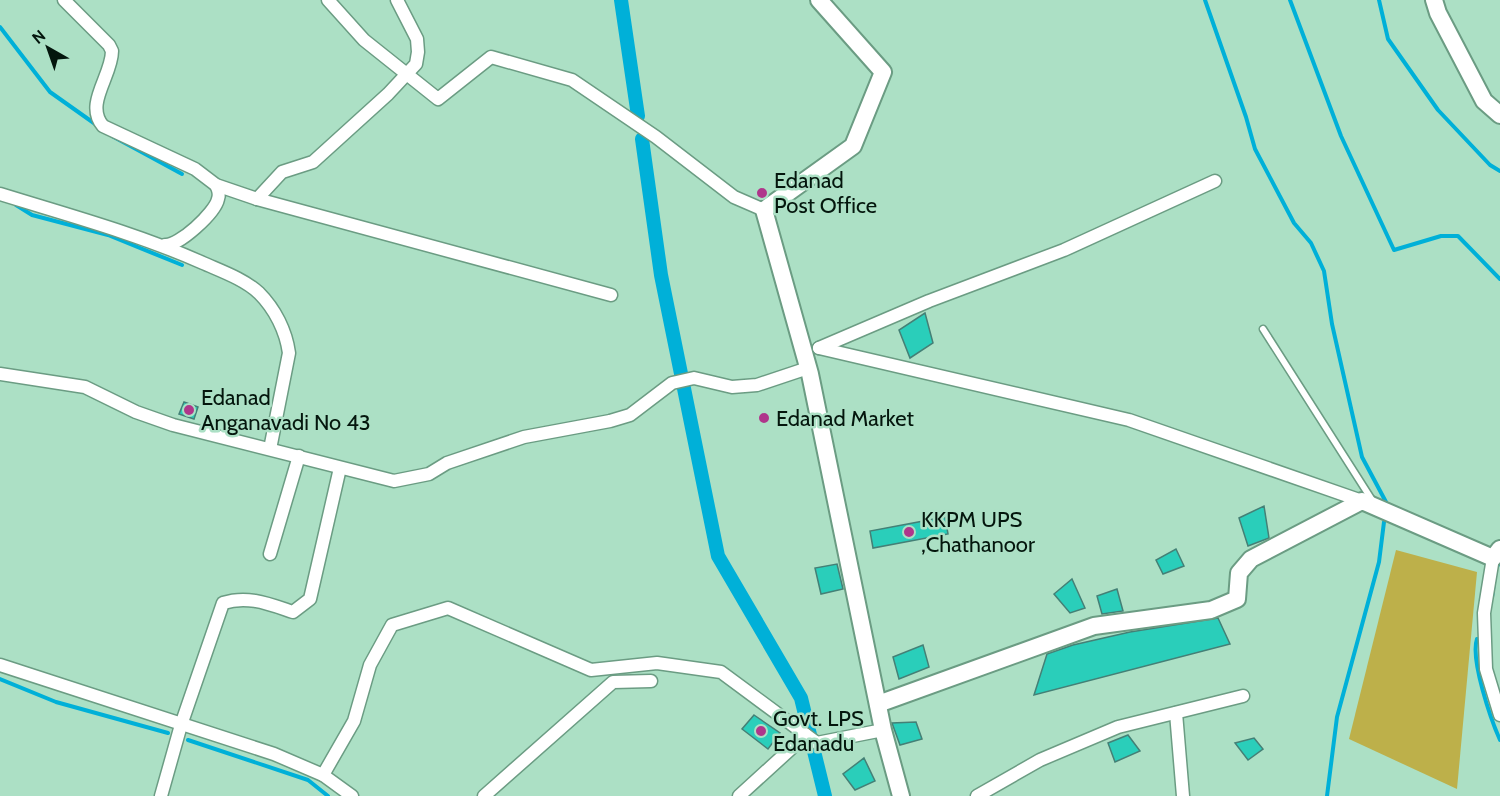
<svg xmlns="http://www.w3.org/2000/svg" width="1500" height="796" viewBox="0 0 1500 796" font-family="Cabin,sans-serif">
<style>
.green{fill:#bdb04a}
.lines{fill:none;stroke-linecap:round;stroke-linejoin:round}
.stream{stroke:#00b0d8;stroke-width:4}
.canal{stroke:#00b0d8;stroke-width:14}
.building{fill:#2aceba;stroke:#448076;stroke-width:1.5}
.service-casing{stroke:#6b9c83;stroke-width:9}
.minor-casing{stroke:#6b9c83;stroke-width:15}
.tertiary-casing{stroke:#6b9c83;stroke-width:20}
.service{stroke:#fff;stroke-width:6}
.minor{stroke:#fff;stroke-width:12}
.tertiary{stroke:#fff;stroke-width:16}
.poi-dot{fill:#af368b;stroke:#ace0c5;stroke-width:2}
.labels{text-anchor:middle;stroke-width:5;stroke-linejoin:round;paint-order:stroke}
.poi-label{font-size:22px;fill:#04160d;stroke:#ace0c5;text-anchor:start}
</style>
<rect width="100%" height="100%" fill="#ace0c5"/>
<polygon class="green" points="1396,550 1477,572 1457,789 1349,739"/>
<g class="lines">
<g class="stream">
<polyline points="1205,0 1246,117 1255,149 1294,223 1311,243 1324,271 1332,324 1362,457 1386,502"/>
<polyline points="1290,0 1341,136 1394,250 1441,236 1458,236 1500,279"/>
<polyline points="1379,0 1388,39 1438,110 1490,165 1500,171"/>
<polyline points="0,27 50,92 98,126"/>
<polyline points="112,136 182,174"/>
<polyline points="16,205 32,215 108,235 182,265"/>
<polyline points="1492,597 1496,567 1500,563"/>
<path d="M1477,639C1470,659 1491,720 1500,740"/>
<polyline points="0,679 56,702 168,733"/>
<polyline points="188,740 308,780 328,796"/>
<polyline points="1327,796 1337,717 1379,562 1384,522"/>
</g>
<g class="canal">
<polyline points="621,0 638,116"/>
<polyline points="642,139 661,275 718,556 801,698 825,796"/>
</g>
</g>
<g class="building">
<polygon points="925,313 933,343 910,358 899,330"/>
<polygon points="184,402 198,407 194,419 179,414"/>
<polygon points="1264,506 1269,538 1248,546 1239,518"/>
<polygon points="945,517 948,534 873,548 870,531"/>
<polygon points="1176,549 1184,566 1163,574 1156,560"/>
<polygon points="837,564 843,589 821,594 815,568"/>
<polygon points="1072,579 1085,608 1070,613 1054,594"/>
<polygon points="1117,589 1123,611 1102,614 1097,596"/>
<polygon points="1218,618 1230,644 1034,695 1047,654 1073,645 1130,632"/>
<polygon points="923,645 929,667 899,679 893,657"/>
<polygon points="754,715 780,733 768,749 742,729"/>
<polygon points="916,722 922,739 900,745 892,723"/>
<polygon points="1128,735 1140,751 1115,762 1108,743"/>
<polygon points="1254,738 1263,749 1248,760 1235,743"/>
<polygon points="864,758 875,781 855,790 843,774"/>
</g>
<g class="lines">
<g class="service-casing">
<polyline id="service" points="1263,329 1372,500"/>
</g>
<g class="minor-casing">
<g id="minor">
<path d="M64,0L109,45L112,51C112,76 84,104 103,126L195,169L216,185L257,199L611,295"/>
<polyline points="328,0 364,40 438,99 491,57 572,80 656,137 734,197 764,210"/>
<path d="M0,194C68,215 138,234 203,263C221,271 244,279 259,293C275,309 286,331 289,353L270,449"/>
<polyline points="257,199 282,172 313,162 388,94 416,64 418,52 417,39 397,0"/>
<path d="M165,245C179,246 215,213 218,199C220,194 218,189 216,185"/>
<polyline points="819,348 1129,420 1362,501"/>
<polyline points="819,348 929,301 1064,250 1215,181"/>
<polyline points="0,374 85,387 136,412 173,425 394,481 429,474 447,463 524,437 610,421 630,415 672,383 694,378 732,387 757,385 808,368"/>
<polyline points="270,554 299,456"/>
<polyline points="1493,558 1484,613 1486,669 1500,715"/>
<polyline points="0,665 274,754 323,775 352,796"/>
<polyline points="1176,713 1183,796"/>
<polyline points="323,775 354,721 370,665 392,625 448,608 591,670 657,663 721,672 817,743 883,730"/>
<path d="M161,796L181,725L223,603C248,595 269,604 293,612L310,599L340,468"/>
<polyline points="484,796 613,682 651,681"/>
<polyline points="739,796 806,735"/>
<polyline points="977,796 1040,760 1118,727 1243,696"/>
</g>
</g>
<g class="tertiary-casing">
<g id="tertiary">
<polyline points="819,0 883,72 853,146 764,210 810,374 883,730 901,796"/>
<polyline points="1434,0 1438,13 1484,101 1500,115"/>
<polyline points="878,704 1094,626 1211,610 1237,599 1239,573 1251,559 1362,501 1493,558 1500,549"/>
</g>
</g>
<use href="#service" class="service"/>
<use href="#minor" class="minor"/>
<use href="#tertiary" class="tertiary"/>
</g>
<g class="poi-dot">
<circle cx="762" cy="193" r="6"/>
<circle cx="189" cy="410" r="6"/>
<circle cx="764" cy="418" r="6"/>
<circle cx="909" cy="532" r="6"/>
<circle cx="761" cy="731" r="6"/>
</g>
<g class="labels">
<g class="poi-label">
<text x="774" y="188">Edanad<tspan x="774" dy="25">Post Office</tspan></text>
<text x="201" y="405">Edanad<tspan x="201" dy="25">Anganavadi No 43</tspan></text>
<text x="776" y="426">Edanad Market</text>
<text x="921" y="527">KKPM UPS<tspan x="921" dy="25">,Chathanoor</tspan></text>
<text x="773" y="726">Govt. LPS<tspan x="773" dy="25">Edanadu</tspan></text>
</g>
</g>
<g transform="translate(48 48) rotate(320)" stroke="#ace0c5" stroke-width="4.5" paint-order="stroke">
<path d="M0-4.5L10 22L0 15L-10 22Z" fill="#04160d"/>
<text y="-9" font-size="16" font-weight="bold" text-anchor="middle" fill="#04160d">N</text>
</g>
</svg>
